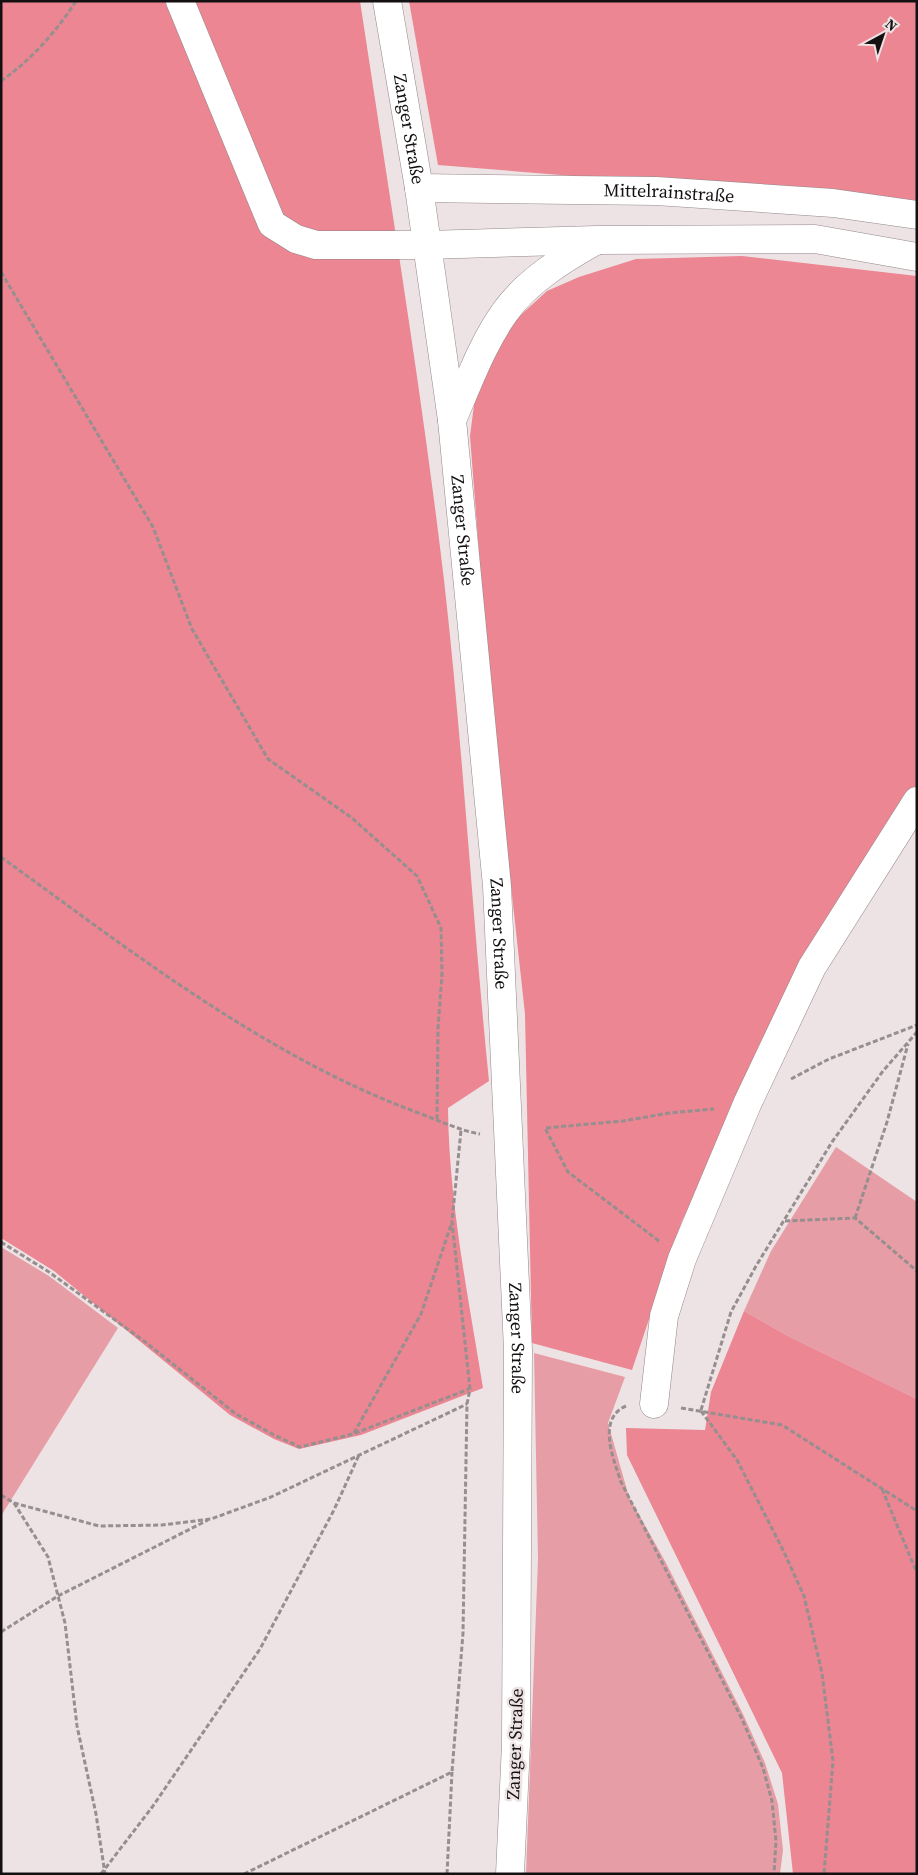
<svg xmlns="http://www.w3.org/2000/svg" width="918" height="1875" viewBox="0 0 918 1875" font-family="'Source Serif 4',serif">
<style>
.green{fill:#e79da5}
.forest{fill:#eb8692}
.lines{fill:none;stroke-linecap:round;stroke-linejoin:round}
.minor-casing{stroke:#928889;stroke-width:29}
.tertiary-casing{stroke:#928889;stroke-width:29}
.path{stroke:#968e8f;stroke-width:3;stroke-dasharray:5 2.5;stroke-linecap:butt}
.minor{stroke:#fff;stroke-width:28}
.tertiary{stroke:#fff;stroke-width:28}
.labels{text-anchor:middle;stroke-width:5;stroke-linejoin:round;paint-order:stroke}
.street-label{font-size:18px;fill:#141011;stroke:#eee3e4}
</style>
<rect width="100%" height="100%" fill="#eee3e4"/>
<g class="green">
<polygon points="836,1147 917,1202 917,1399 788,1336 744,1311 771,1251"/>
<polygon points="1,1247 49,1276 118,1328 1,1516"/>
<polygon points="534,1353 625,1377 608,1423 629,1497 665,1561 743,1714 765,1763 778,1804 783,1850 780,1874 526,1874 538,1559"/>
</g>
<g class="forest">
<path d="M1,1H360C389,194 421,386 444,580C463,747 472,914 489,1081L448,1108C449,1203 468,1295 483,1388L361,1435L299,1449L274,1439L230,1415L54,1271L1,1238Z"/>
<polygon points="409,1 917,1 917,204 438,165"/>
<polygon points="742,256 917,276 917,796 746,1091 682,1221 632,1370 532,1343 525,1014 490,694 470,436 477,382 513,322 547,291 579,277 636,259"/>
<polygon points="744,1311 788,1336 917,1399 917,1874 793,1874 782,1773 627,1455 626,1428 705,1430 711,1392"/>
</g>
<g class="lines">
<g class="minor-casing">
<g id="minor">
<polyline points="180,1 272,224 296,239 316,245 427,245"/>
<polyline points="654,1404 664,1316 682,1259 748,1102 812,967 917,801"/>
</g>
</g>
<g class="tertiary-casing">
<g id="tertiary">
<path id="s1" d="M387,1L419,188L452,420L497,886L518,1350L516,1744L510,1874"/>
<path id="s2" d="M419,188L656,191L833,203L917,215"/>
<polyline points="427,245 597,240 815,239 917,257"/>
<path d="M452,420C468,384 482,344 505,312C527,281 563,259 595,241"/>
</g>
</g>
<g class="path">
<path d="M1,81C30,61 57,31 76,1"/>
<polyline points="1,272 153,527 192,629 268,759 352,818 417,876 441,928 442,974 438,1028 437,1119"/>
<path d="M1,857C131,951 265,1056 416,1112C438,1120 458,1130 480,1134"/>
<polyline points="791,1079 829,1059 917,1025"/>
<polyline points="855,1218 887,1122 908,1044"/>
<polyline points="785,1221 855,1218 917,1271"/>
<polyline points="659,1241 568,1172 545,1128 623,1121 669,1113 714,1109"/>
<polyline points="1,1242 49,1272 144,1341 236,1414 274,1435 300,1447 353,1434 469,1389"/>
<path d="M626,1406C596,1419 614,1460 621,1482L742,1719L763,1768L772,1801L776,1841L774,1874"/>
<polyline points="681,1408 782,1425 917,1511"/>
<polyline points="701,1410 731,1312 756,1266 832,1142 883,1071 917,1032"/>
<polyline points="701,1411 737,1460 783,1550 804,1596 822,1673 833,1761 824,1874"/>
<polyline points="354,1433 421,1314 451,1225"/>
<polyline points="882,1489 917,1573"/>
<polyline points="1,1495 14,1503 99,1526 162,1525 211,1519 271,1497 467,1404"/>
<polyline points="14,1503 48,1557 65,1623 77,1726 96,1814 105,1874"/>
<polyline points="1,1632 58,1596 208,1520"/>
<polyline points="101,1874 153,1806 260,1649 334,1510 359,1455"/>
<polyline points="244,1874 452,1772 463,1633 467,1404 470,1389 452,1222 461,1130"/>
<polyline points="447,1874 452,1772"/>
</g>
<use href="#minor" class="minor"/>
<use href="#tertiary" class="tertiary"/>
</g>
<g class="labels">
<g class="street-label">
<text dy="6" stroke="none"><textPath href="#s1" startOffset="130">Zanger Straße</textPath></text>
<text dy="6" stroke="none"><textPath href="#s2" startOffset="250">Mittelrainstraße</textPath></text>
<text dy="6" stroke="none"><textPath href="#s1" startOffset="535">Zanger Straße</textPath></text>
<text dy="6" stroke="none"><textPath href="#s1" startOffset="940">Zanger Straße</textPath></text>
<text dy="6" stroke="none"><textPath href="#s1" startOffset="1345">Zanger Straße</textPath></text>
<text transform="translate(515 1744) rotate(-88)" y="6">Zanger Straße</text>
</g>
</g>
<rect width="918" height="1875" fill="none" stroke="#141011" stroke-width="5"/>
<g transform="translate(883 35) rotate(40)" stroke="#eee3e4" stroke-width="4" paint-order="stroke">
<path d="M0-4L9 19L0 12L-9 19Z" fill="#141011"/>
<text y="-8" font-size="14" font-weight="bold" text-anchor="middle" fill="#141011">N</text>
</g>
</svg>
